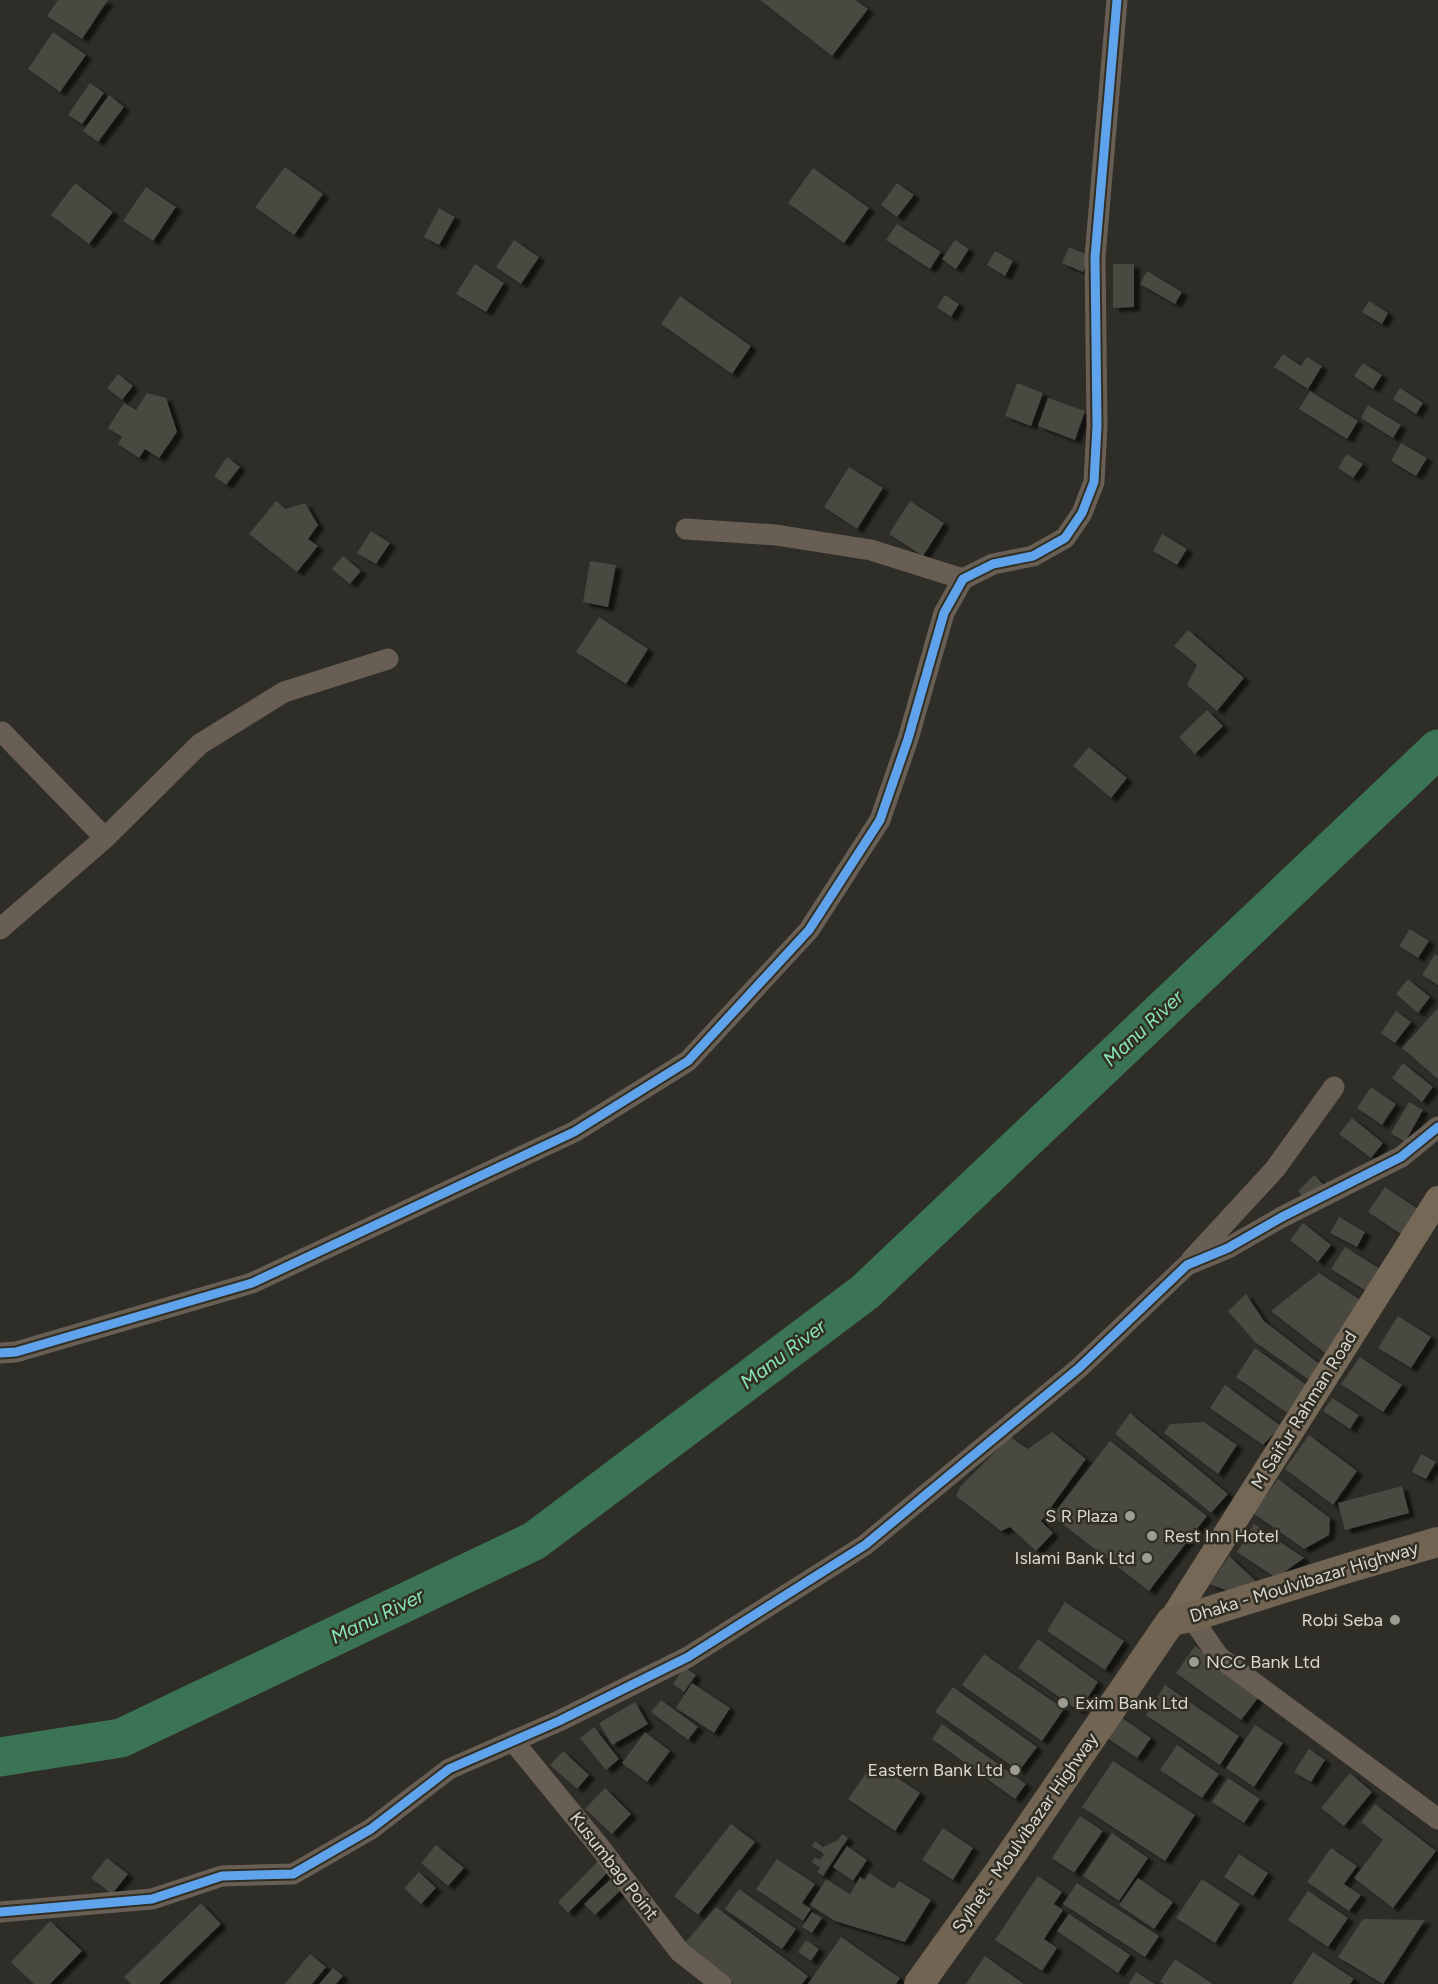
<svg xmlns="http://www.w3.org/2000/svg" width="1438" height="1984" viewBox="0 0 1438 1984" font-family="Figtree,sans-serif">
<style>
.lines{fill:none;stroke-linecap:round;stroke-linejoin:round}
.river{stroke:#3b7454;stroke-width:39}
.building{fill:#494843;filter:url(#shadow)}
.minor{stroke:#685e54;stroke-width:21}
.major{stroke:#756857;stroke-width:26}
.highway{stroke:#716453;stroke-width:30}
.cycleway-casing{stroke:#312f24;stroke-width:13}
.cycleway{stroke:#60a3ed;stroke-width:9}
.poi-dot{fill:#9c9c95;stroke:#312f24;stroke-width:2}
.labels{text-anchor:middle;stroke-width:5;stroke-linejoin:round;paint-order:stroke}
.street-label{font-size:18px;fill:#d8d7d0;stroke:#312f24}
.poi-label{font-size:18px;fill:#d8d7d0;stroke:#312f24;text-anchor:end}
.water-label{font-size:20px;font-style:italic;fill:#88e4b0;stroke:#312f24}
</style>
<defs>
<filter id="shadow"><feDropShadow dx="6" dy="4" stdDeviation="1.5" flood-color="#0009"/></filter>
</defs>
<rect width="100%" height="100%" fill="#2e2d27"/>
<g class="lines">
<polyline class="river" points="0,1757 121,1738 534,1541 865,1292 1438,749"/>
</g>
<g class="building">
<polygon points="58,0 108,0 82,39 47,16"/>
<polygon points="760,0 855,0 868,9 832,56"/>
<polygon points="53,32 86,55 60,92 28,69"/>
<polygon points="90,83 104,93 82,124 68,115"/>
<polygon points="109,95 124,107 98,142 83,131"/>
<polygon points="285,167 323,194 294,235 255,207"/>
<polygon points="813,168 869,208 844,243 788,203"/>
<polygon points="75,183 113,212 89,244 51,215"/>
<polygon points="897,183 914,195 897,217 881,205"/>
<polygon points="146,187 176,207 153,241 123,221"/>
<polygon points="439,208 455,217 439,245 424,237"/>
<polygon points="897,224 941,252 930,269 886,240"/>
<polygon points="514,240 539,257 521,284 496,267"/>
<polygon points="955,240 969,249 956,269 942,259"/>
<polygon points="1069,247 1090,256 1083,272 1062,263"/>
<polygon points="995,251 1013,261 1005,276 987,265"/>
<polygon points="475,264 504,283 486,312 456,294"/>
<polygon points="1113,264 1134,264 1134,307 1113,308"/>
<polygon points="1147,271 1182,292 1175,304 1140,284"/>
<polygon points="945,295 959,304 951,317 937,307"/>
<polygon points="680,296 751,346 732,374 661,324"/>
<polygon points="1369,301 1388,313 1382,324 1362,312"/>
<polygon points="1283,354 1301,366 1307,357 1322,366 1308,389 1274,367"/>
<polygon points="1363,363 1382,375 1373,389 1354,376"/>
<polygon points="118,374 133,386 122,400 107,388"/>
<polygon points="1017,383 1043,393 1031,426 1005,416"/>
<polygon points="1400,388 1423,403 1416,414 1393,399"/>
<polygon points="1310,391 1358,421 1347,439 1299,409"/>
<polygon points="147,393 166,398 177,432 159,458 145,449 139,458 118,444 122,437 108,428 124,403 136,410"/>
<polygon points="1048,398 1085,411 1075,440 1038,426"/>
<polygon points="1368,405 1401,425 1393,438 1361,418"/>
<polygon points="1401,443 1427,458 1416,476 1391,461"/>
<polygon points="1347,454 1363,464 1353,478 1338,468"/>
<polygon points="227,457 240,467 226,485 214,476"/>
<polygon points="849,467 883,488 857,529 824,507"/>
<polygon points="276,501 286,509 305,503 318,525 308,539 318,546 297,572 249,534"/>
<polygon points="910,501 944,523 923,556 889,534"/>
<polygon points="371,531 390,543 376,564 357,553"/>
<polygon points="1162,534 1187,549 1177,565 1153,551"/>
<polygon points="343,556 361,571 350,584 332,569"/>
<polygon points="590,561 616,565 608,607 583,602"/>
<polygon points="599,617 648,649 626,684 576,652"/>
<polygon points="1188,630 1244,678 1217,711 1187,685 1197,665 1174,646"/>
<polygon points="1207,710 1223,726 1195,754 1179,737"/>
<polygon points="1089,747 1127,778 1111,798 1073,766"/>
<polygon points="1410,929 1429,941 1418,958 1399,946"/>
<polygon points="1435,954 1438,956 1438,985 1422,975"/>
<polygon points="1408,979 1430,997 1418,1013 1396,994"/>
<polygon points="1438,1008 1438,1079 1402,1048"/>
<polygon points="1396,1011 1411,1022 1395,1043 1381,1033"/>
<polygon points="1403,1063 1433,1087 1422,1102 1392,1078"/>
<polygon points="1371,1087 1396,1104 1382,1125 1357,1108"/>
<polygon points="1409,1102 1423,1110 1405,1142 1391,1133"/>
<polygon points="1352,1118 1383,1143 1371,1158 1339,1134"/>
<polygon points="1314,1175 1324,1185 1307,1201 1298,1191"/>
<polygon points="1385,1187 1421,1211 1404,1236 1368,1212"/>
<polygon points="1339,1217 1365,1232 1357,1247 1330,1233"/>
<polygon points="1303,1223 1331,1245 1318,1262 1290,1240"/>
<polygon points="1345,1247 1385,1272 1371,1294 1331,1269"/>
<polygon points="1319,1273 1365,1303 1329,1356 1271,1311"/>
<polygon points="1246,1294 1264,1321 1322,1366 1312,1382 1255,1342 1228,1311"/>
<polygon points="1398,1316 1431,1337 1411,1368 1378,1348"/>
<polygon points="1255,1348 1308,1386 1287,1413 1236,1377"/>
<polygon points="1360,1357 1402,1385 1383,1412 1341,1384"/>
<polygon points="1225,1385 1281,1426 1263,1445 1210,1408"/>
<polygon points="1332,1398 1359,1415 1350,1429 1323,1411"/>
<polygon points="1130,1413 1228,1494 1211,1513 1115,1434"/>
<polygon points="1204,1422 1237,1445 1218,1474 1164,1433 1170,1424"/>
<polygon points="1052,1432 1086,1459 1041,1521 1053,1533 1036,1551 1010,1527 1001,1531 956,1496 960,1487 1010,1437 1028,1449"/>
<polygon points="1309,1435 1357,1471 1333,1505 1285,1469"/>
<polygon points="1110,1441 1207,1516 1149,1591 1052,1516"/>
<polygon points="1421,1454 1436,1462 1426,1479 1412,1472"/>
<polygon points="1278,1479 1330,1518 1329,1535 1304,1549 1253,1513"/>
<polygon points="1402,1486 1409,1513 1345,1530 1338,1503"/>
<polygon points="1254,1524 1304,1558 1276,1578 1237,1552"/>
<polygon points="1229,1556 1259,1584 1235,1594 1210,1584"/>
<polygon points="1065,1602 1124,1641 1105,1670 1047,1631"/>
<polygon points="1038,1639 1098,1682 1079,1711 1018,1668"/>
<polygon points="1195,1646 1261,1694 1241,1720 1176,1673"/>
<polygon points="984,1654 1064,1709 1042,1741 962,1685"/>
<polygon points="684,1667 696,1675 684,1692 673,1684"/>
<polygon points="692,1683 730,1708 714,1733 676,1708"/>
<polygon points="1165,1685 1239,1736 1220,1765 1146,1715"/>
<polygon points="953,1687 1037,1747 1019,1771 935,1712"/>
<polygon points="661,1700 698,1727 688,1740 651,1712"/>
<polygon points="635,1702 648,1724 612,1745 599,1723"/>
<polygon points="1115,1713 1151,1738 1137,1758 1101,1734"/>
<polygon points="942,1724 1026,1784 1015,1799 932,1739"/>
<polygon points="1255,1725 1283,1743 1254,1787 1226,1768"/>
<polygon points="594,1727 619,1759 606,1770 580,1738"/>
<polygon points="645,1732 670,1751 647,1782 622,1763"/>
<polygon points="1177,1745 1219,1774 1202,1798 1160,1770"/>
<polygon points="1309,1749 1325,1760 1311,1782 1294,1772"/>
<polygon points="563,1751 589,1775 577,1789 550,1765"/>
<polygon points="1113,1761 1195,1815 1165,1861 1082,1807"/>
<polygon points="874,1762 920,1793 895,1831 848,1799"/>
<polygon points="1350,1773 1372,1792 1344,1826 1321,1808"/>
<polygon points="1228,1778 1260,1799 1244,1823 1212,1802"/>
<polygon points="605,1788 631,1814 612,1834 585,1809"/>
<polygon points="1375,1804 1436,1851 1393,1908 1354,1878 1383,1840 1361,1822"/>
<polygon points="1080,1816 1103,1831 1074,1873 1052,1858"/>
<polygon points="731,1824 755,1842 698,1915 674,1896"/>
<polygon points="943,1828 973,1848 953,1880 922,1860"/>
<polygon points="1112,1833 1148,1858 1119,1901 1083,1876"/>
<polygon points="842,1834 848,1838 823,1876 817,1872 820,1868 812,1862 815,1857 820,1860 824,1854 812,1846 815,1841 823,1847 838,1840"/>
<polygon points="436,1845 464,1868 448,1886 421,1863"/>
<polygon points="847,1846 867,1860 853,1881 833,1867"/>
<polygon points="1331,1848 1357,1866 1344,1884 1361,1895 1349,1911 1307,1882"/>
<polygon points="1239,1854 1268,1873 1253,1896 1224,1877"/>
<polygon points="107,1858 128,1874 112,1894 91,1878"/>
<polygon points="777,1859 815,1884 802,1903 811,1909 803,1921 756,1889"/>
<polygon points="599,1860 609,1871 568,1913 558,1902"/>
<polygon points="419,1872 436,1888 421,1904 404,1888"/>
<polygon points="869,1873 894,1889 899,1881 931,1900 905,1942 835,1921 810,1905 826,1879 850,1894 860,1877 865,1880"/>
<polygon points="1038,1876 1062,1892 1054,1904 1063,1910 1044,1939 1057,1948 1042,1971 995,1940"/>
<polygon points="613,1877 623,1888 595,1915 584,1904"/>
<polygon points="1138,1878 1173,1902 1154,1929 1119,1905"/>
<polygon points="1202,1879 1240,1904 1215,1943 1176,1918"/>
<polygon points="1077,1883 1159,1936 1145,1957 1063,1904"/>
<polygon points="739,1889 796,1929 782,1949 725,1909"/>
<polygon points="1308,1891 1348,1918 1328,1947 1288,1920"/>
<polygon points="201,1903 221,1924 159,1984 131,1984 124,1977"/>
<polygon points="716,1907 808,1976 802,1984 733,1984 684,1944"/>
<polygon points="812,1912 822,1918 812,1933 802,1927"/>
<polygon points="1069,1914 1130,1955 1118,1973 1057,1931"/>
<polygon points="1363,1919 1425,1920 1383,1984 1338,1957"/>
<polygon points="50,1921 82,1951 50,1984 34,1984 11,1962"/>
<polygon points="841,1937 900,1978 896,1984 808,1984"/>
<polygon points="806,1940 819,1949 811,1961 798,1952"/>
<polygon points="1313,1952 1354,1979 1350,1984 1292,1984"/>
<polygon points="310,1954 326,1967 312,1984 285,1984"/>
<polygon points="985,1956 1024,1984 966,1984"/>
<polygon points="1175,1959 1213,1984 1164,1984 1160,1982"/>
<polygon points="333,1968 343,1976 336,1984 319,1984"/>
<polygon points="1136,1972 1155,1984 1129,1984"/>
</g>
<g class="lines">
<g class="minor">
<polyline points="686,529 776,535 871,550 963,579"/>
<polyline points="2,732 105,838"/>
<polyline points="0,929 105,838 200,744 284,692 388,659"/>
<polyline points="1191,1260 1275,1169 1334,1087"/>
<polyline points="0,1353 16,1352 252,1283 574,1132 688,1061 809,930 880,820 908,739 944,613 963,579 993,564 1033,556 1065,538 1082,513 1094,482 1097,426 1095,257 1117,0"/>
<polyline points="1191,1617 1219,1657 1438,1819"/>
<polyline points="513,1741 598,1845 680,1952 721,1984"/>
<polyline points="0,1912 152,1899 222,1876 293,1874 371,1829 449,1769 559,1721 688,1657 865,1545 1079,1368 1187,1265 1228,1248 1282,1217 1401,1157 1438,1127"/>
</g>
<polyline class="major" points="1171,1621 1438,1199"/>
<polyline class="highway" points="919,1984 1000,1871 1171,1621 1191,1617 1348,1568 1438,1542"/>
<g class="cycleway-casing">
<g id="cycleway">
<polyline points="0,1353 16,1352 252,1283 574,1132 688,1061 809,930 880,820 908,739 944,613 963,579 993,564 1033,556 1065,538 1082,513 1094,482 1097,426 1095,257 1117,0"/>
<polyline points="0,1912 152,1899 222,1876 293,1874 371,1829 449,1769 559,1721 688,1657 865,1545 1079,1368 1187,1265 1228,1248 1282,1217 1401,1157 1438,1127"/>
</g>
</g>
<use href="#cycleway" class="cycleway"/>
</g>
<g class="poi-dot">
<circle cx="1130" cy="1516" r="6"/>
<circle cx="1152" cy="1536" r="6"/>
<circle cx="1147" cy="1558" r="6"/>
<circle cx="1395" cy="1620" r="6"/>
<circle cx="1194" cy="1662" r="6"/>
<circle cx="1063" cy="1703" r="6"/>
<circle cx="1015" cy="1770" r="6"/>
</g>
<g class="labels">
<g class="street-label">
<text transform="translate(1304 1410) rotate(-58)" y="6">M Saifur Rahman Road</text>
<text transform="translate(1304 1582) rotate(-17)" y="6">Dhaka - Moulvibazar Highway</text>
<text transform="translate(1025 1833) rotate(-55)" y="6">Sylhet - Moulvibazar Highway</text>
<text transform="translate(614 1866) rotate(52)" y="6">Kusumbag Point</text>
</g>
<g class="poi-label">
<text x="1118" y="1522">S R Plaza</text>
<text x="1164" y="1542" text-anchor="start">Rest Inn Hotel</text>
<text x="1135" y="1564">Islami Bank Ltd</text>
<text x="1383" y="1626">Robi Seba</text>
<text x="1206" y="1668" text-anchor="start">NCC Bank Ltd</text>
<text x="1075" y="1709" text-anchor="start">Exim Bank Ltd</text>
<text x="1003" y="1776">Eastern Bank Ltd</text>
</g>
<g class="water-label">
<text transform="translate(1143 1028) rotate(-43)" y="7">Manu River</text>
<text transform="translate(783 1354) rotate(-37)" y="7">Manu River</text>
<text transform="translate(377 1616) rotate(-26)" y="7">Manu River</text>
</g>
</g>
</svg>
